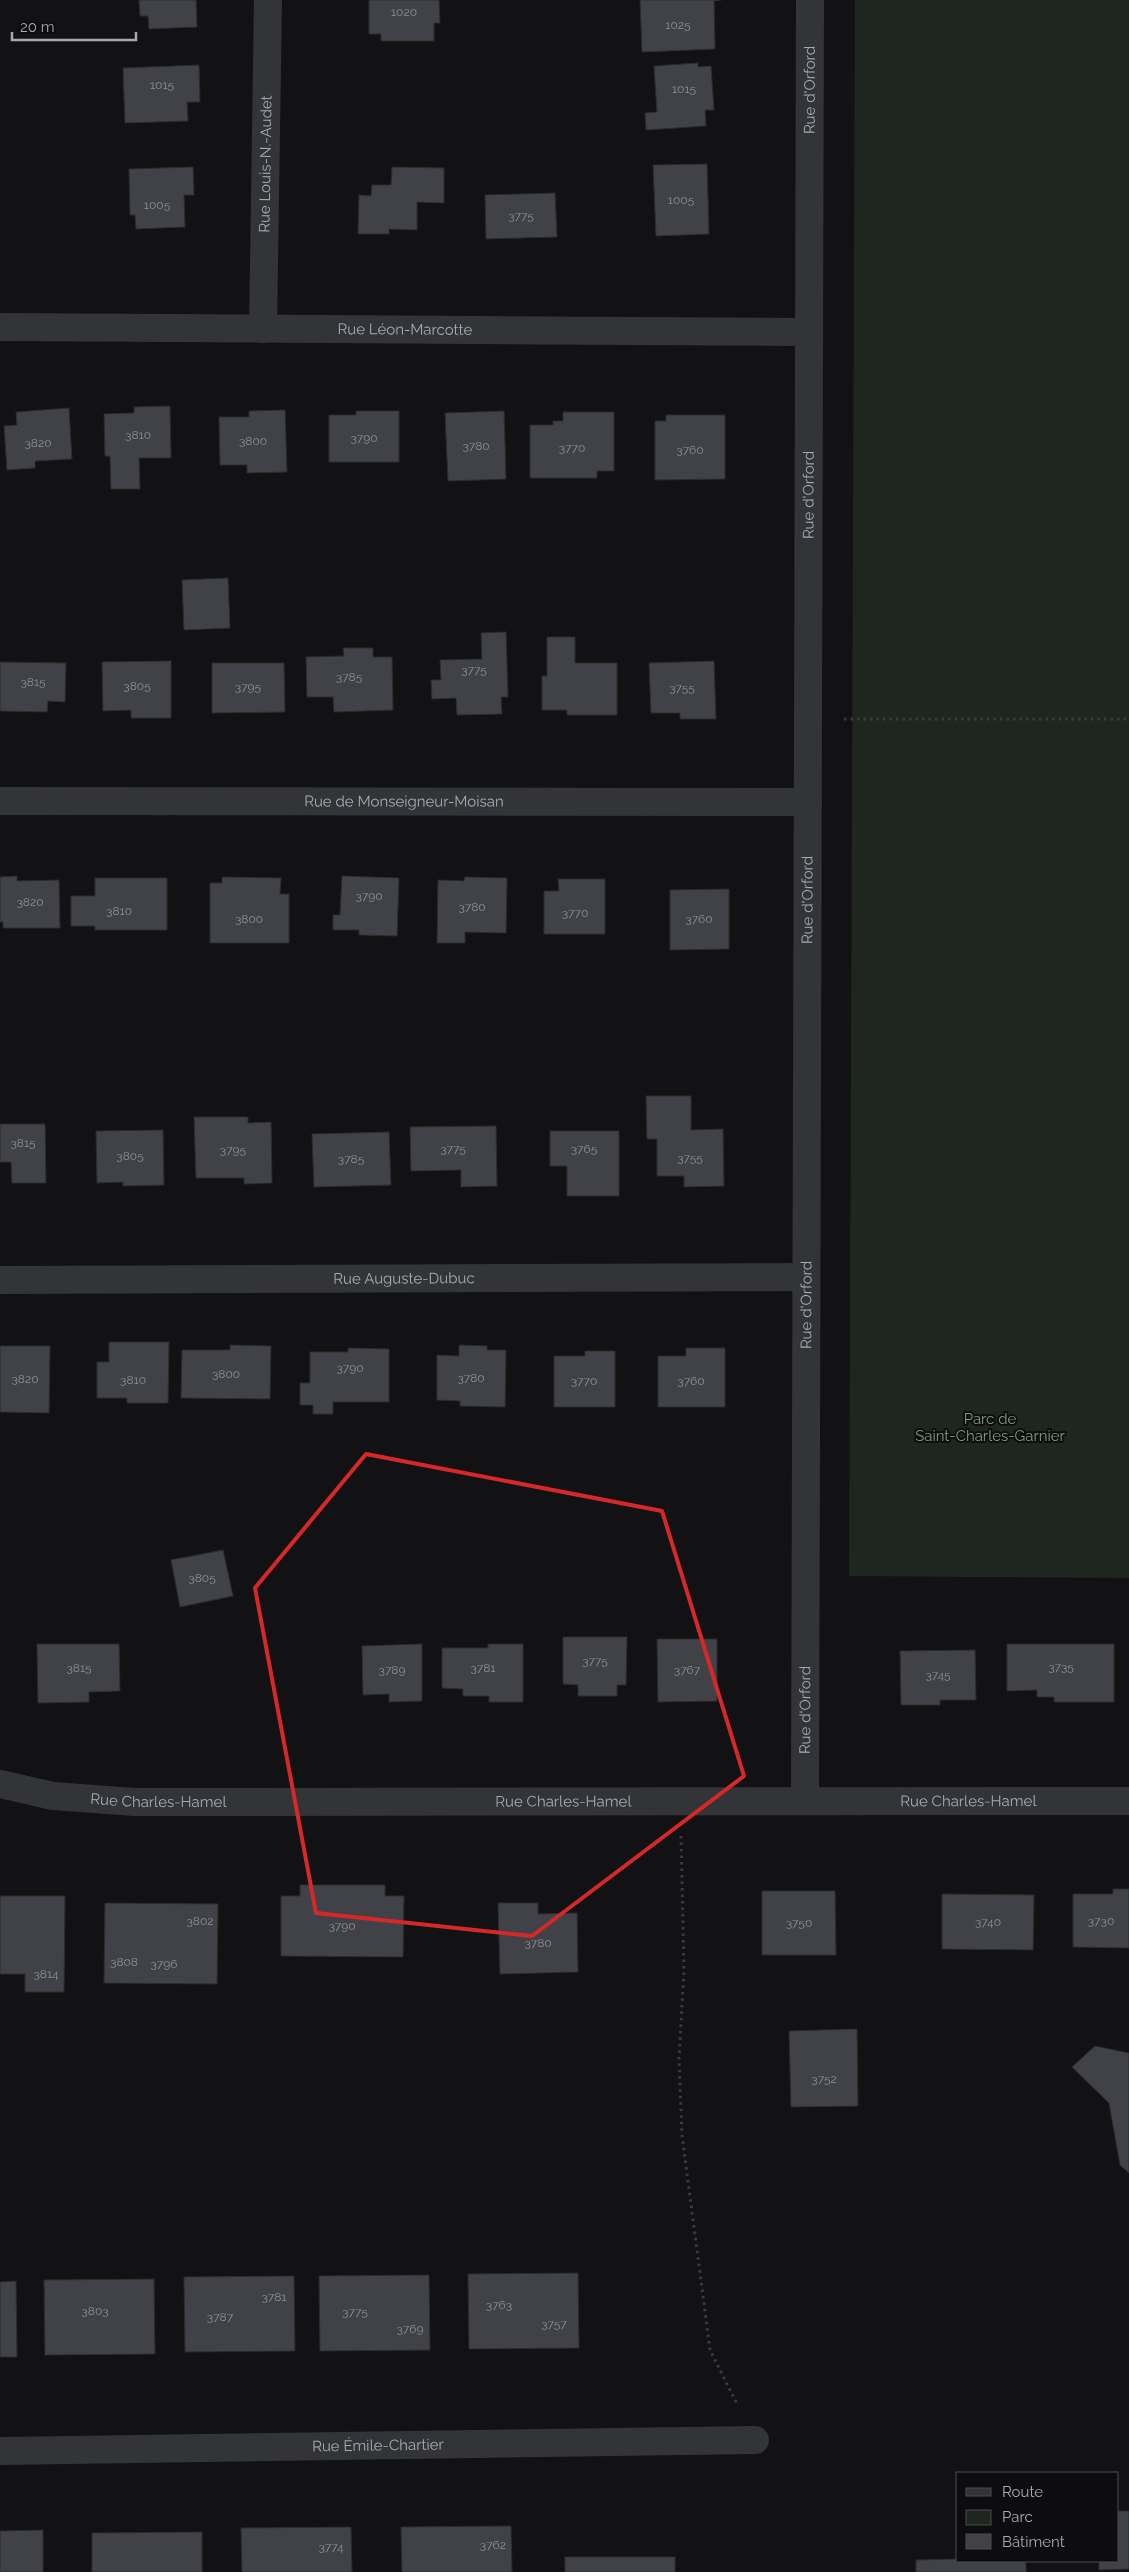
<svg xmlns="http://www.w3.org/2000/svg" width="1129" height="2572" viewBox="0 0 1129 2572" font-family="Raleway,sans-serif">
<style>
.green{fill:#1f261f}
.building{fill:#414247;stroke:#2c2c30}
.lines{fill:none;stroke-linecap:round;stroke-linejoin:round}
.path{stroke:#393b3f;stroke-width:3;stroke-dasharray:2.5 4;stroke-linecap:butt}
.minor{stroke:#333438;stroke-width:28}
.marked{fill:none;stroke:#d62828;stroke-width:4;stroke-linejoin:round}
.labels{text-anchor:middle;stroke-width:4;stroke-linejoin:round;paint-order:stroke}
.number-label{font-size:12px;fill:#8b9099}
.street-label{font-size:15px;fill:#a4aab4;stroke:#0d0d0f}
.park-label{font-size:15px;fill:#7c9e7c;stroke:#0d0d0f}
</style>
<rect width="100%" height="100%" fill="#121214"/>
<polygon class="green" points="855,0 1129,0 1129,1578 849,1576"/>
<g class="building">
<polygon points="139,0 196,0 197,27 149,29 148,16 140,16"/>
<polygon points="369,0 439,0 440,23 434,23 434,41 381,41 381,34 369,34"/>
<polygon points="640,0 721,0 714,1 715,49 642,52"/>
<polygon points="698,63 698,67 711,66 714,110 705,110 706,126 646,130 645,113 657,112 654,66"/>
<polygon points="199,65 200,102 187,102 188,121 125,123 123,68"/>
<polygon points="707,164 709,234 656,236 653,165"/>
<polygon points="193,167 194,195 184,195 185,227 136,229 135,215 130,215 129,169"/>
<polygon points="392,167 444,168 444,203 417,202 417,230 389,229 389,234 358,234 359,195 371,196 372,185 391,185"/>
<polygon points="555,193 557,237 486,239 485,195"/>
<polygon points="170,406 171,458 139,458 140,489 111,489 110,456 105,456 104,414 134,413 134,407"/>
<polygon points="69,408 72,459 35,461 35,468 7,470 4,426 17,425 16,412"/>
<polygon points="285,410 287,472 247,473 247,465 220,465 219,417 249,417 249,411"/>
<polygon points="356,411 399,411 399,462 329,462 329,415 356,415"/>
<polygon points="504,411 506,479 448,481 445,413"/>
<polygon points="563,412 614,412 614,471 597,471 597,478 530,478 530,425 553,425 553,421 563,421"/>
<polygon points="666,415 725,415 725,479 655,480 655,421 666,421"/>
<polygon points="228,578 230,628 184,630 182,580"/>
<polygon points="506,632 508,697 501,697 502,714 457,715 456,698 432,699 431,680 441,680 440,660 482,659 481,633"/>
<polygon points="547,637 575,637 575,663 617,663 617,715 567,715 567,710 542,710 542,676 547,676"/>
<polygon points="343,648 373,648 373,657 392,657 393,710 334,712 333,697 307,697 306,657 344,656"/>
<polygon points="171,661 171,718 131,718 131,710 103,711 102,662"/>
<polygon points="714,661 716,719 680,719 680,713 651,713 649,663"/>
<polygon points="0,662 66,663 65,702 48,701 47,712 0,711"/>
<polygon points="212,663 284,663 285,712 212,713"/>
<polygon points="17,876 17,881 59,880 60,928 3,928 3,922 0,922 0,877"/>
<polygon points="342,876 399,878 397,936 359,935 359,930 333,930 333,915 340,915"/>
<polygon points="222,877 281,878 280,894 289,894 289,943 210,943 210,883 222,883"/>
<polygon points="465,877 507,878 506,933 465,932 465,943 437,943 438,880 464,881"/>
<polygon points="95,878 167,878 167,930 95,930 95,926 71,926 71,896 95,896"/>
<polygon points="558,879 605,879 605,934 544,934 544,891 559,891"/>
<polygon points="729,889 729,949 670,950 670,890"/>
<polygon points="646,1096 691,1096 691,1130 723,1129 724,1186 684,1187 684,1176 657,1176 657,1139 647,1139"/>
<polygon points="194,1117 248,1117 248,1123 271,1122 272,1183 244,1184 244,1178 196,1178"/>
<polygon points="0,1124 45,1124 46,1183 12,1183 11,1162 0,1162"/>
<polygon points="496,1126 497,1186 461,1187 461,1170 411,1171 410,1127"/>
<polygon points="163,1130 164,1185 123,1186 123,1182 97,1183 96,1131"/>
<polygon points="550,1131 619,1131 619,1196 567,1196 567,1166 550,1166"/>
<polygon points="389,1132 391,1185 314,1187 312,1134"/>
<polygon points="109,1342 169,1342 168,1403 127,1403 127,1398 97,1398 97,1362 109,1362"/>
<polygon points="230,1345 271,1346 270,1399 181,1398 182,1350 230,1350"/>
<polygon points="459,1345 487,1346 487,1350 506,1350 505,1407 460,1406 460,1401 437,1400 437,1355 459,1356"/>
<polygon points="0,1346 50,1346 49,1413 0,1412"/>
<polygon points="348,1348 389,1349 389,1402 333,1402 333,1414 313,1414 313,1405 300,1405 300,1383 310,1383 310,1352 348,1352"/>
<polygon points="686,1348 725,1348 725,1407 658,1407 658,1356 686,1356"/>
<polygon points="585,1351 615,1351 615,1407 554,1407 554,1356 585,1356"/>
<polygon points="223,1550 233,1596 180,1607 171,1560"/>
<polygon points="563,1637 627,1637 626,1685 617,1685 617,1696 578,1696 578,1685 563,1684"/>
<polygon points="657,1639 717,1639 717,1701 658,1702"/>
<polygon points="37,1644 119,1644 120,1691 89,1692 89,1702 38,1703"/>
<polygon points="422,1644 422,1701 389,1702 389,1694 363,1695 362,1646"/>
<polygon points="488,1644 523,1644 523,1702 489,1702 489,1696 463,1696 463,1689 442,1688 442,1648 488,1648"/>
<polygon points="1007,1644 1114,1644 1114,1702 1054,1702 1054,1697 1037,1697 1037,1690 1007,1691"/>
<polygon points="975,1650 976,1700 940,1700 940,1705 901,1705 900,1651"/>
<polygon points="300,1885 385,1885 385,1896 404,1896 403,1957 281,1956 281,1896 300,1896"/>
<polygon points="1113,1889 1129,1889 1129,1948 1073,1947 1073,1894 1113,1894"/>
<polygon points="762,1891 835,1891 836,1955 762,1955"/>
<polygon points="942,1894 1034,1895 1033,1950 942,1949"/>
<polygon points="0,1896 65,1896 64,1992 25,1992 25,1974 0,1974"/>
<polygon points="105,1903 218,1904 217,1984 104,1983"/>
<polygon points="498,1903 538,1903 538,1914 577,1913 578,1972 500,1974"/>
<polygon points="857,2029 858,2106 791,2107 789,2031"/>
<polygon points="1095,2046 1129,2053 1129,2173 1120,2165 1109,2103 1072,2067"/>
<polygon points="578,2273 579,2348 469,2349 468,2274"/>
<polygon points="429,2275 430,2350 320,2351 319,2276"/>
<polygon points="294,2276 295,2351 185,2352 184,2277"/>
<polygon points="154,2279 155,2354 45,2355 44,2280"/>
<polygon points="16,2281 17,2357 0,2357 0,2282"/>
<polygon points="1118,2511 1129,2511 1129,2569 1099,2570 1099,2561 1118,2561"/>
<polygon points="511,2526 512,2572 402,2572 401,2527"/>
<polygon points="351,2527 352,2572 242,2572 241,2528"/>
<polygon points="43,2530 43,2572 0,2572 0,2531"/>
<polygon points="202,2532 202,2572 92,2572 92,2533"/>
<rect x="565" y="2557" width="110" height="15"/>
<polygon points="958,2559 1026,2561 1026,2572 916,2572 916,2560"/>
</g>
<g class="lines">
<g class="path">
<polyline points="844,719 1129,719"/>
<polyline points="681,1836 684,1970 679,2059 682,2135 710,2350 737,2404"/>
</g>
<g class="minor">
<path id="s1" d="M0,327L809,332"/>
<path id="s2" d="M263,329L268,0"/>
<path id="s3" d="M0,801L808,802"/>
<path id="s4" d="M0,1280L806,1277"/>
<path id="s5" d="M0,1784L53,1796L134,1802L1129,1801"/>
<path id="s6" d="M805,1800L810,0"/>
<path id="s7" d="M0,2451L755,2440"/>
</g>
</g>
<path class="marked" d="M366,1454L662,1511L744,1776L532,1936L316,1913L255,1588Z"/>
<g class="labels">
<g class="number-label">
<text x="404" y="16">1020</text>
<text x="678" y="29">1025</text>
<text x="162" y="89">1015</text>
<text x="684" y="93">1015</text>
<text x="681" y="204">1005</text>
<text x="157" y="209">1005</text>
<text x="521" y="220">3775</text>
<text x="138" y="439">3810</text>
<text x="364" y="442">3790</text>
<text x="253" y="445">3800</text>
<text x="38" y="447">3820</text>
<text x="476" y="450">3780</text>
<text x="572" y="452">3770</text>
<text x="690" y="454">3760</text>
<text x="474" y="674">3775</text>
<text x="349" y="681">3785</text>
<text x="33" y="686">3815</text>
<text x="137" y="690">3805</text>
<text x="248" y="691">3795</text>
<text x="682" y="692">3755</text>
<text x="369" y="900">3790</text>
<text x="30" y="906">3820</text>
<text x="472" y="911">3780</text>
<text x="119" y="915">3810</text>
<text x="575" y="917">3770</text>
<text x="249" y="923">3800</text>
<text x="699" y="923">3760</text>
<text x="23" y="1147">3815</text>
<text x="453" y="1153">3775</text>
<text x="584" y="1153">3765</text>
<text x="233" y="1154">3795</text>
<text x="130" y="1160">3805</text>
<text x="690" y="1162">3755</text>
<text x="351" y="1163">3785</text>
<text x="350" y="1372">3790</text>
<text x="226" y="1378">3800</text>
<text x="471" y="1382">3780</text>
<text x="25" y="1383">3820</text>
<text x="133" y="1384">3810</text>
<text x="584" y="1385">3770</text>
<text x="691" y="1385">3760</text>
<text x="202" y="1582">3805</text>
<text x="595" y="1665">3775</text>
<text x="1061" y="1671">3735</text>
<text x="79" y="1672">3815</text>
<text x="483" y="1672">3781</text>
<text x="392" y="1674">3789</text>
<text x="687" y="1674">3767</text>
<text x="938" y="1679">3745</text>
<text x="200" y="1925">3802</text>
<text x="1101" y="1925">3730</text>
<text x="988" y="1926">3740</text>
<text x="799" y="1927">3750</text>
<text x="342" y="1930">3790</text>
<text x="538" y="1947">3780</text>
<text x="124" y="1966">3808</text>
<text x="164" y="1968">3796</text>
<text x="46" y="1978">3814</text>
<text x="824" y="2083">3752</text>
<text x="274" y="2301">3781</text>
<text x="499" y="2309">3763</text>
<text x="95" y="2315">3803</text>
<text x="355" y="2316">3775</text>
<text x="220" y="2321">3787</text>
<text x="554" y="2328">3757</text>
<text x="410" y="2333">3769</text>
<text x="493" y="2549">3762</text>
<text x="331" y="2551">3774</text>
</g>
<g class="street-label">
<text dy="5" stroke="none"><textPath href="#s6" startOffset="1710">Rue d'Orford</textPath></text>
<text dy="5" stroke="none"><textPath href="#s2" startOffset="165">Rue Louis-N.-Audet</textPath></text>
<text dy="5" stroke="none"><textPath href="#s1" startOffset="405">Rue Léon-Marcotte</textPath></text>
<text dy="5" stroke="none"><textPath href="#s6" startOffset="1305">Rue d'Orford</textPath></text>
<text dy="5" stroke="none"><textPath href="#s3" startOffset="404">Rue de Monseigneur-Moisan</textPath></text>
<text dy="5" stroke="none"><textPath href="#s6" startOffset="900">Rue d'Orford</textPath></text>
<text dy="5" stroke="none"><textPath href="#s4" startOffset="404">Rue Auguste-Dubuc</textPath></text>
<text dy="5" stroke="none"><textPath href="#s6" startOffset="495">Rue d'Orford</textPath></text>
<text dy="5" stroke="none"><textPath href="#s6" startOffset="90">Rue d'Orford</textPath></text>
<text dy="5" stroke="none"><textPath href="#s5" startOffset="160">Rue Charles-Hamel</textPath></text>
<text dy="5" stroke="none"><textPath href="#s5" startOffset="970">Rue Charles-Hamel</textPath></text>
<text dy="5" stroke="none"><textPath href="#s5" startOffset="565">Rue Charles-Hamel</textPath></text>
<text dy="5" stroke="none"><textPath href="#s7" startOffset="378">Rue Émile-Chartier</textPath></text>
</g>
<g class="park-label">
<text x="990" y="1424">Parc de<tspan x="990" dy="17">Saint-Charles-Garnier</tspan></text>
</g>
</g>
<rect x="956" y="2472" width="162" height="90" fill="#0d0d0f" stroke="#494c51"/>
<rect x="966" y="2488" width="25" height="8" fill="#333438" stroke="#494c51"/>
<text x="1002" y="2497" font-size="15" fill="#a4aab4">Route</text>
<rect x="966" y="2510" width="25" height="15" fill="#1f261f" stroke="#494c51"/>
<text x="1002" y="2522" font-size="15" fill="#a4aab4">Parc</text>
<rect x="966" y="2534" width="25" height="15" fill="#414247" stroke="#494c51"/>
<text x="1002" y="2547" font-size="15" fill="#a4aab4">Bâtiment</text>
<path d="M12 32v8h124v-8" fill="none" stroke="#a4aab4" stroke-width="2.5"/>
<text x="20" y="32" font-size="15" fill="#a4aab4" stroke="#0d0d0f" stroke-width="4" paint-order="stroke">20 m</text>
</svg>
